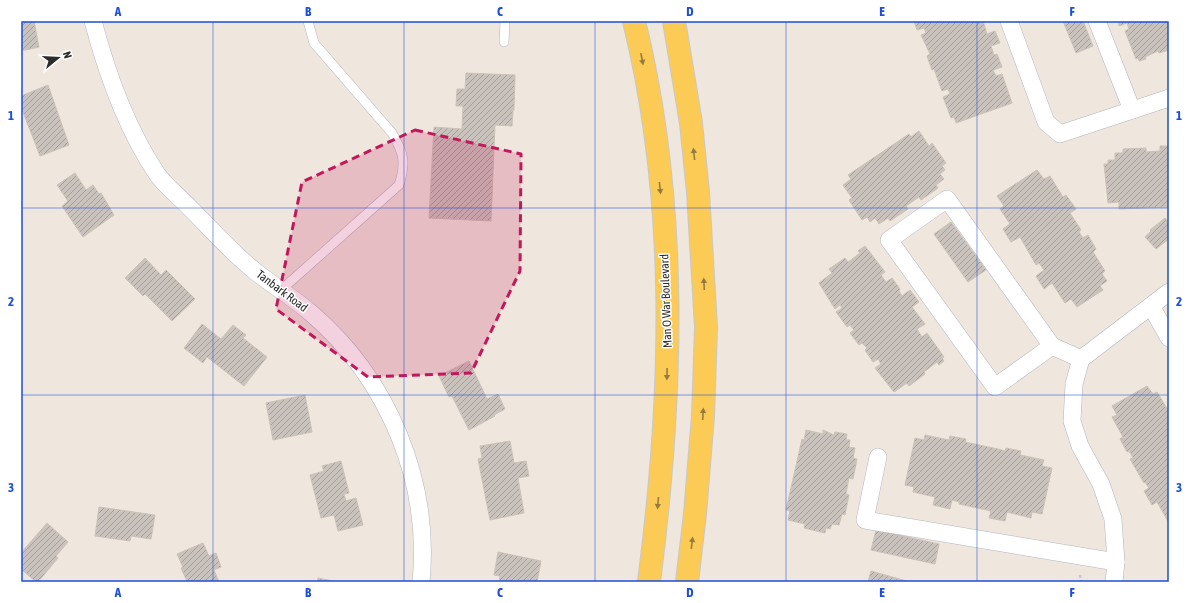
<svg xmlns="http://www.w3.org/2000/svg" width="1190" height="603" viewBox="0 0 1190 603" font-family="'Asap Condensed',sans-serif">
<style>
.building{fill:url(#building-hatch);stroke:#cbc2b7}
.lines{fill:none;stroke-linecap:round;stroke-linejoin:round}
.service-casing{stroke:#b2b5c1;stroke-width:10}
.minor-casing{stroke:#b2b5c1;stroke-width:18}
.primary-casing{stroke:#c8c8c8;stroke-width:24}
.path{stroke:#c8c8c8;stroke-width:2.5;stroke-dasharray:3 2;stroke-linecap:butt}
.service{stroke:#fff;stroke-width:9}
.minor{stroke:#fff;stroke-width:17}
.primary{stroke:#fbcb56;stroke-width:22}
.oneway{fill:#947c41}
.marked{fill:#c2185b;fill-opacity:0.2;stroke:#c2185b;stroke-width:3;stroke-dasharray:8 5;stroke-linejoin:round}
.grid{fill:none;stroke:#1d4ed8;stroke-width:1;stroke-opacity:0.55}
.labels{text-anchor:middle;stroke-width:3;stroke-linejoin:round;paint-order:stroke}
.street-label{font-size:12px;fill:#2c2c2c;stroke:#fff}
.neatline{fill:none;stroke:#1d4ed8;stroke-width:1.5}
.grid-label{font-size:13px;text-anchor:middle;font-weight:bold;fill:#1d4ed8}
</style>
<defs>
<pattern id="building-hatch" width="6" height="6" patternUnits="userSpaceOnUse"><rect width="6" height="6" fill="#cac3bd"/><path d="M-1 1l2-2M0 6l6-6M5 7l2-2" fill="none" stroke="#a49f9a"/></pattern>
</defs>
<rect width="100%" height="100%" fill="#efe6de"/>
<g class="building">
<polygon points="21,21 34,21 39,47 21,51"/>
<polygon points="914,21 983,21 987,34 995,31 1000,43 991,46 994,55 997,54 1002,67 993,70 996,76 1002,74 1012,103 956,123 954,117 951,118 943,97 950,94 948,89 942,91 934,69 932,70 927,56 930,54 921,35 926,33 924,28 917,30"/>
<polygon points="1063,21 1083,21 1093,46 1076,53"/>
<polygon points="1118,21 1169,21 1169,50 1159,53 1158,51 1145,57 1146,59 1139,61 1138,58 1136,59 1125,31 1129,29 1127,23 1119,26"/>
<polygon points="466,73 515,75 514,110 513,110 512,126 495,125 491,221 429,218 434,127 462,129 463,106 456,106 457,89 465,89"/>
<polygon points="48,85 69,145 40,156 21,107 21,96"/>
<polygon points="919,131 929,146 932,143 946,163 942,166 945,170 940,174 944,179 936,185 938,188 921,200 919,197 906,206 908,209 890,221 888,218 879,224 875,218 870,222 867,217 862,220 849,200 852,198 843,185 851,179 848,175 909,134 911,137"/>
<polygon points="1160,146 1169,146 1169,207 1119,209 1119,202 1108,203 1104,164 1108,164 1108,160 1115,160 1115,153 1123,153 1123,149 1146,148 1146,152 1160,151"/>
<polygon points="1037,170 1044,179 1050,176 1063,197 1066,195 1076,209 1070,213 1081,230 1079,232 1083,238 1088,235 1096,249 1093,252 1105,271 1102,274 1107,281 1100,286 1103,290 1077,307 1071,299 1065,303 1052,283 1044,289 1036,276 1044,270 1039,263 1036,265 1020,237 1011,242 1003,229 1010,224 1000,209 1004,206 997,196"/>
<polygon points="75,173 86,190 93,185 99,194 101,193 114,215 83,237 62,206 68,201 57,185"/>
<polygon points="1165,218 1169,223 1169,239 1156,249 1145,237 1151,231 1150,230"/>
<polygon points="951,222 986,270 968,282 934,234"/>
<polygon points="865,246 885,272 881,275 886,282 892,278 900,289 899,291 902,296 910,290 919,302 912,307 925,324 917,329 922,337 927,333 944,357 942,358 944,361 939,365 937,362 924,372 925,374 909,386 907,383 894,392 875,368 881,364 878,359 873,362 865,350 867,348 862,343 859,345 850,333 854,330 850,325 847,327 836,312 842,308 840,305 835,309 819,283 832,273 829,269 845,258 848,262 860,253 858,251"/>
<polygon points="145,258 161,275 166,270 195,299 172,321 145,294 143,296 125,278"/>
<polygon points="202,324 221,339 233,325 246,335 243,338 267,357 244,386 207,357 203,363 184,348"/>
<polygon points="469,361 487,399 498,394 505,409 494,415 495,416 469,430 452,396 449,397 439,376"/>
<polygon points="1147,386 1153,394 1157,392 1169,412 1169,523 1157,502 1152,505 1144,491 1149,488 1145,482 1144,483 1130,459 1133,458 1129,451 1127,452 1120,439 1123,437 1112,417 1117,415 1112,406"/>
<polygon points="305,395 312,432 273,440 266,403"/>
<polygon points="806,430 823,434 823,430 834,435 835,432 847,434 846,440 850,440 849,447 855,448 853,458 857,459 853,479 849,478 846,494 849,495 845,515 842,514 839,525 832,524 830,529 826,528 825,533 804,528 805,524 788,520 790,511 786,510 802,439 804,440"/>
<polygon points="925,435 949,440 950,436 966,439 965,442 998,449 1005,451 1006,448 1021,451 1020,455 1044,460 1042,466 1052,468 1042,514 1032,512 1031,518 1007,512 1005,521 989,518 991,511 959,504 959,502 952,500 950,509 933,505 935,497 913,492 914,487 905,485 915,438 924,440"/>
<polygon points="510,441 514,463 526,461 529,476 518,478 524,513 490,520 478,459 482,458 480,446"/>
<polygon points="341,461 349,493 344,494 346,501 356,498 363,525 338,531 334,515 321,518 310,475 324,471 322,466"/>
<polygon points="99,507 155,515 151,539 131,536 130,541 95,536"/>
<polygon points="47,523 68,542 56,556 58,558 38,582 36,582 21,569 21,553"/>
<polygon points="876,530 939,544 935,564 871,550"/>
<polygon points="203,543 209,556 216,553 221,567 214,570 219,582 187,581 181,568 183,567 177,554"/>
<polygon points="498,552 541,561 537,582 499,582 500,576 494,575"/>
<polygon points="871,571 910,582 868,582"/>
<polygon points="318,578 338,582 317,582"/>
</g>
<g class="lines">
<g class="service-casing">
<g id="service">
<polyline points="504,42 505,21"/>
<path d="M281,290L399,185C406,163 404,153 392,133L314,43L308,21"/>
</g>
</g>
<g class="minor-casing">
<g id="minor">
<path d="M93,21C107,74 126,128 157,174C166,187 180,197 190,208C212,230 232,253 256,272C274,286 293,298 311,313C388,379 431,481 421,582"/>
<polyline points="1009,21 1046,122 1060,134 1169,98"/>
<polyline points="1097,21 1132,110"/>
<polygon points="947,199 1052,346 995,387 889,240"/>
<polyline points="1151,306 1169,338"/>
<polyline points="1052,346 1081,359"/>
<polyline points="878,457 865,520 1116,562"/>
<polyline points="1114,582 1116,562 1113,519 1101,484 1080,446 1072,421 1074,384 1081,359 1169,292"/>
</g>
</g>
<g class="primary-casing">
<g id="primary">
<path d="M634,21C679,204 673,396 649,582"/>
<polyline points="674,21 691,123 698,192 706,327 703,416 695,514 687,582"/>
</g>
</g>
<polyline class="path" points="1080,575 1081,582"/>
<use href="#service" class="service"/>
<use href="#minor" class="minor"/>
<use href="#primary" class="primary"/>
</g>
<defs><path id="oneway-solid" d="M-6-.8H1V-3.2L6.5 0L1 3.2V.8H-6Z"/></defs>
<g class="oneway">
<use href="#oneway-solid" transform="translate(642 59) rotate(79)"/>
<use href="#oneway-solid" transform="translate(694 154) rotate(-96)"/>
<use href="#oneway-solid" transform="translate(660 188) rotate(84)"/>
<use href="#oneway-solid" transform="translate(704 284) rotate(-93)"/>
<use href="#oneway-solid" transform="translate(667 374) rotate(91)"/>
<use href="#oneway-solid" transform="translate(703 414) rotate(-87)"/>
<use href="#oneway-solid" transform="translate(658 503) rotate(95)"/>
<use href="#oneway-solid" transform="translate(692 543) rotate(-83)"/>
</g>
<path class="marked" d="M415,130L521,154L520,271L471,373L368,377L276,309L302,182Z"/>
<path class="grid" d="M213,21V582M404,21V582M595,21V582M786,21V582M977,21V582M21,208H1169M21,395H1169"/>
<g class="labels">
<g class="street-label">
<text transform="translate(282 291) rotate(37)" y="4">Tanbark Road</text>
<text transform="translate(666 301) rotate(-92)" y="4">Man O War Boulevard</text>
</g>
</g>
<rect width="1190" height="603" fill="none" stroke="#ffffff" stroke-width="44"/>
<g transform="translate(58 58) rotate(72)" stroke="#ffffff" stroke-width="3" paint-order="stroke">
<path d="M0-3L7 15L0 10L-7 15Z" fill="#2c2c2c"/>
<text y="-6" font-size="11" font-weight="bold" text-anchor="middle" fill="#2c2c2c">N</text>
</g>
<rect x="22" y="22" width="1146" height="559" class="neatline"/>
<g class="grid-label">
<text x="118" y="16">A</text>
<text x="308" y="16">B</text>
<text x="500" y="16">C</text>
<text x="690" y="16">D</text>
<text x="882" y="16">E</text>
<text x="1072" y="16">F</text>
<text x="11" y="120">1</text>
<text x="1179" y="120">1</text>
<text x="11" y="306">2</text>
<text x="1179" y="306">2</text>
<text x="11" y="492">3</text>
<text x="1179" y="492">3</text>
<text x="118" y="597">A</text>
<text x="308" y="597">B</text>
<text x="500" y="597">C</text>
<text x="690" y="597">D</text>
<text x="882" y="597">E</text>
<text x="1072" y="597">F</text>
</g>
</svg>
